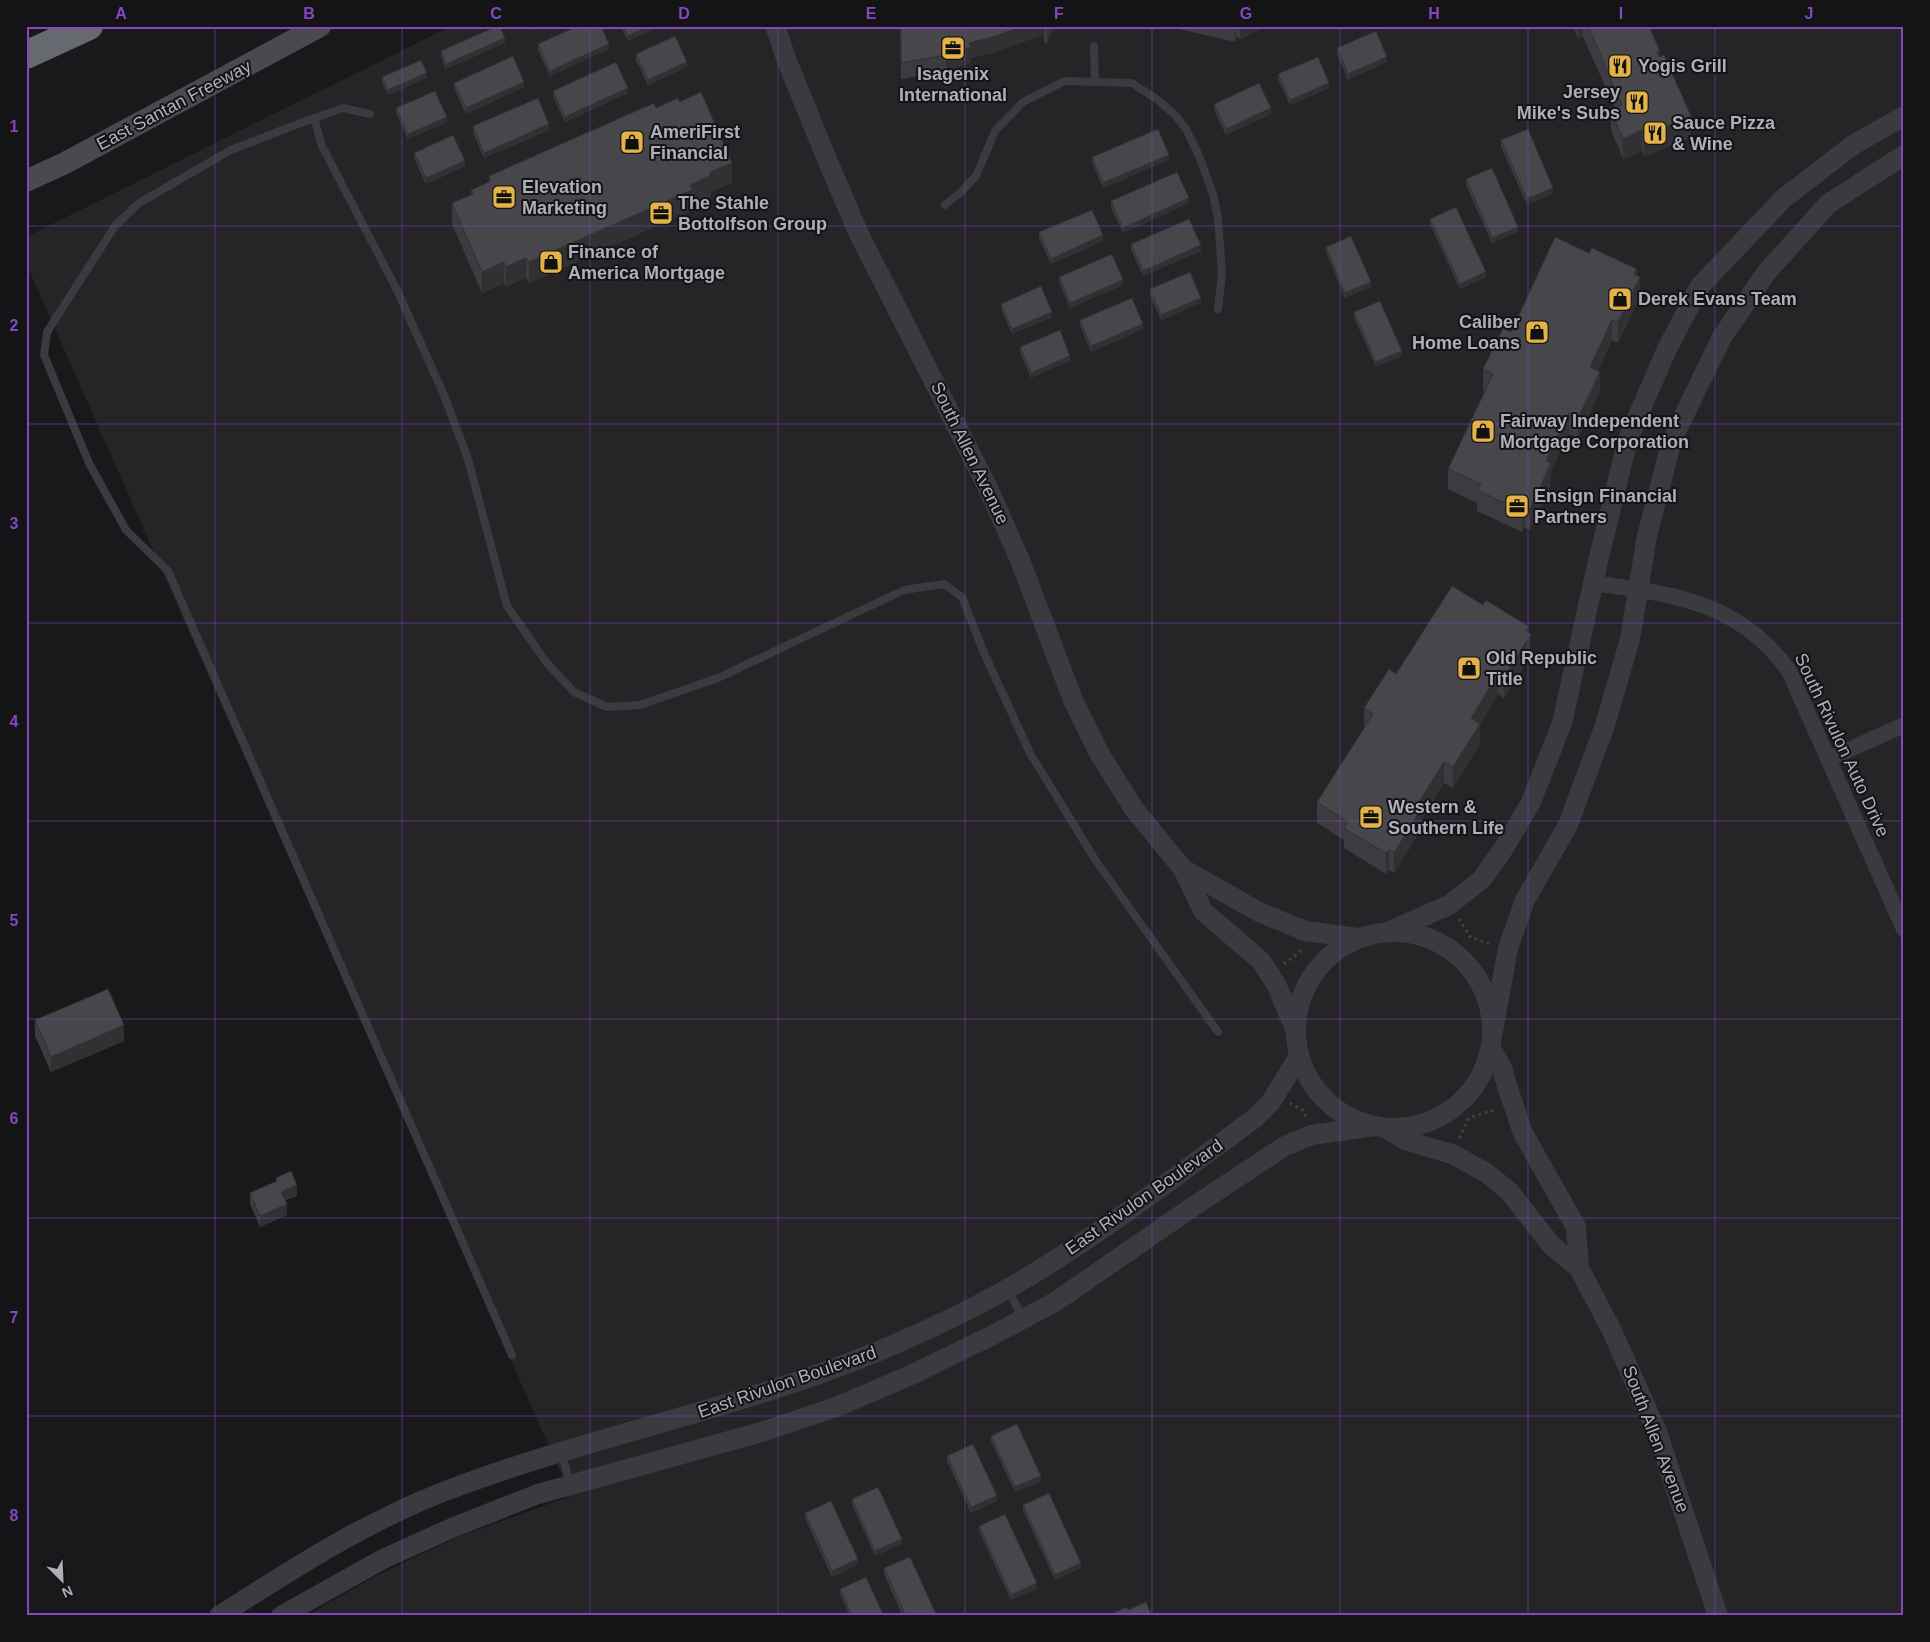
<svg xmlns="http://www.w3.org/2000/svg" width="1930" height="1642" viewBox="0 0 1930 1642" font-family="Helvetica,sans-serif">
<style>
.built{fill:#252528}
.lines{fill:none;stroke-linecap:round;stroke-linejoin:round}
.path{stroke:#404247;stroke-width:3;stroke-dasharray:2.5 4;stroke-linecap:butt}
.service{stroke:#3a3b40;stroke-width:8}
.minor{stroke:#3a3b40;stroke-width:16}
.tertiary{stroke:#3a3b40;stroke-width:20}
.secondary{stroke:#494a50;stroke-width:22}
.motorway{stroke:#676970;stroke-width:28}
.wall{fill:#3c3c40}
.shaded-wall{fill:#313134}
.building{fill:#46464b;stroke:#313134}
.grid{fill:none;stroke:#8546be;stroke-width:1;stroke-opacity:0.55}
.labels{text-anchor:middle;stroke-width:4;stroke-linejoin:round;paint-order:stroke}
.poi-label{font-size:18px;font-weight:bold;fill:#adb0ba;stroke:#141416;text-anchor:start}
.street-label{font-size:18px;fill:#adb0ba;stroke:#141416}
.neatline{fill:none;stroke:#8546be;stroke-width:2}
.grid-label{font-size:16px;text-anchor:middle;font-weight:bold;fill:#8546be}
</style>
<rect width="100%" height="100%" fill="#19191b"/>
<polygon class="built" points="451,26 1904,26 1904,1616 306,1616 370,1579 457,1537 571,1496 26,263 26,237"/>
<g class="lines">
<g class="path">
<polyline points="1459,919 1471,938 1491,944"/>
<polyline points="1284,964 1300,952 1301,948"/>
<polyline points="1290,1103 1304,1111 1306,1118"/>
<polyline points="1459,1138 1469,1118 1497,1109"/>
</g>
<g class="service">
<polyline points="1094,46 1095,82"/>
<polyline points="370,114 343,108 298,124 231,150 139,203 115,226 47,332 44,355 89,463 126,530 168,571 512,1355"/>
<polyline points="314,118 322,146 397,290 444,395 468,459 507,606 546,662 574,692 607,707 640,705 718,678 904,590 944,584 962,597 984,653 1030,753 1096,861 1218,1032"/>
<polyline points="945,205 961,192 976,176 995,131 1023,102 1065,81 1132,83 1158,100 1176,116 1186,129 1199,156 1213,194 1218,218 1222,273 1218,309"/>
<polyline points="1008,1290 1023,1318"/>
<polyline points="562,1454 570,1484"/>
</g>
<g class="minor">
<path d="M1593,583C1672,594 1739,601 1789,671L1904,929"/>
<polyline points="1828,759 1904,725"/>
</g>
<g class="tertiary">
<polyline points="775,26 787,61 828,162 858,232 988,488 1020,560 1073,700 1099,753 1134,809 1183,869 1203,911 1261,961 1276,984 1295,1029"/>
<polyline points="1183,869 1259,912 1305,931 1358,938"/>
<polyline points="1390,931 1449,905 1482,879 1504,848 1531,802 1562,723 1598,561 1628,439 1667,349 1700,286 1784,198 1853,145 1904,116"/>
<circle cx="1394" cy="1030" r="98"/>
<polyline points="1493,1031 1508,948 1525,900 1568,825 1605,725 1630,639 1647,536 1672,440 1722,337 1766,273 1828,204 1904,155"/>
<polyline points="1491,1048 1503,1070 1506,1083 1523,1133 1576,1227 1579,1268 1612,1331 1657,1432 1718,1616"/>
<polyline points="1385,1128 1407,1141 1452,1154 1485,1172 1509,1191 1552,1246 1579,1268"/>
<path d="M219,1616C291,1570 363,1523 443,1492C593,1434 754,1407 902,1341C945,1322 990,1300 1031,1275C1109,1228 1182,1172 1255,1118L1271,1102L1299,1056"/>
<polyline points="281,1616 383,1559 454,1527 538,1494 758,1433 836,1407 911,1375 993,1335 1055,1302 1191,1208 1285,1146 1312,1135 1374,1126"/>
</g>
<polyline class="secondary" points="26,181 65,163 320,26"/>
<polyline class="motorway" points="26,55 89,26"/>
</g>
<g class="wall">
<polygon points="621,26 660,26 628,41"/>
<polygon points="900,26 1057,26 1052,32 1047,44 1044,42 1044,34 993,53 971,58 971,63 946,71 901,79"/>
<polygon points="1166,26 1267,26 1240,39 1236,37 1235,42"/>
<polygon points="1573,26 1649,26 1691,137 1644,157 1642,151 1623,159 1611,130 1611,110 1615,108 1583,37 1578,39"/>
<polygon points="505,43 446,69 441,56 441,51"/>
<polygon points="538,44 609,49 550,76 538,50"/>
<polygon points="1337,48 1387,62 1348,80 1337,54"/>
<polygon points="636,54 687,67 648,85 636,60"/>
<polygon points="1278,74 1329,88 1290,105 1278,79"/>
<polygon points="382,77 427,78 388,95 382,82"/>
<polygon points="454,83 524,87 466,114 454,88"/>
<polygon points="553,91 628,93 565,122 553,96"/>
<polygon points="680,102 732,183 711,192 711,196 692,205 692,210 529,283 526,278 506,287 504,283 482,293 452,224 452,203 471,195 471,190 489,182 489,176 656,108"/>
<polygon points="1214,104 1271,114 1226,135 1214,109"/>
<polygon points="396,108 447,122 408,139 396,113"/>
<polygon points="473,126 549,130 484,158 473,132"/>
<polygon points="1501,140 1553,193 1527,205 1501,146"/>
<polygon points="414,153 465,166 426,184 414,158"/>
<polygon points="1092,157 1169,160 1103,188 1092,162"/>
<polygon points="1466,179 1518,232 1492,243 1466,185"/>
<polygon points="1111,201 1189,203 1123,233 1111,207"/>
<polygon points="1430,219 1486,277 1460,289 1430,224"/>
<polygon points="1039,232 1103,241 1051,264 1039,238"/>
<polygon points="1131,244 1201,251 1143,276 1131,250"/>
<polygon points="1326,247 1371,287 1345,298 1326,252"/>
<polygon points="1637,275 1640,297 1618,343 1612,340 1598,371 1600,392 1578,438 1569,434 1551,471 1551,484 1530,530 1524,527 1522,532 1477,511 1477,503 1448,489 1448,469 1485,391 1483,390 1483,369 1511,332"/>
<polygon points="1059,277 1123,285 1070,308 1059,282"/>
<polygon points="1150,289 1201,303 1161,320 1150,295"/>
<polygon points="1001,304 1052,317 1012,334 1001,309"/>
<polygon points="1354,312 1402,356 1376,367 1354,317"/>
<polygon points="1080,320 1143,329 1091,352 1080,325"/>
<polygon points="1020,347 1070,361 1031,378 1020,352"/>
<polygon points="1528,633 1531,655 1504,698 1498,694 1480,724 1480,745 1453,788 1444,783 1421,820 1421,830 1394,873 1389,870 1386,874 1344,848 1344,840 1317,823 1317,802 1364,728 1364,708 1396,674"/>
<polygon points="35,1020 124,1041 51,1072 35,1036"/>
<polygon points="276,1178 297,1196 285,1200 287,1215 260,1227 250,1204 250,1193 276,1182"/>
<polygon points="991,1436 1041,1481 1015,1492 991,1441"/>
<polygon points="947,1456 997,1501 971,1513 947,1461"/>
<polygon points="852,1499 902,1544 875,1556 852,1504"/>
<polygon points="1023,1505 1081,1568 1055,1580 1023,1510"/>
<polygon points="805,1513 858,1564 832,1577 805,1518"/>
<polygon points="979,1526 1037,1589 1011,1600 979,1531"/>
<polygon points="884,1568 937,1616 903,1616 884,1574"/>
<polygon points="840,1589 884,1616 850,1616 840,1594"/>
</g>
<g class="shaded-wall">
<polygon points="530,26 542,26 530,31"/>
<polygon points="648,26 660,26 628,41 628,36"/>
<polygon points="1023,26 1057,26 1052,32 1047,44 1047,28 1044,27 1044,34 993,53 971,58 971,63 946,71 946,55 969,43"/>
<polygon points="1235,26 1236,26 1236,37 1235,42"/>
<polygon points="1240,26 1267,26 1240,39"/>
<polygon points="1578,26 1583,26 1583,37 1578,39"/>
<polygon points="505,38 505,43 446,69 446,64"/>
<polygon points="609,44 609,49 550,76 550,71"/>
<polygon points="1660,51 1660,71 1657,52"/>
<polygon points="1387,57 1387,62 1348,80 1348,74"/>
<polygon points="687,62 687,67 648,85 648,80"/>
<polygon points="427,73 427,78 388,95 388,90"/>
<polygon points="524,82 524,87 466,114 466,108"/>
<polygon points="1329,83 1329,88 1290,105 1290,100"/>
<polygon points="628,88 628,93 565,122 565,117"/>
<polygon points="1271,108 1271,114 1226,135 1226,129"/>
<polygon points="1691,116 1691,137 1644,157 1644,137"/>
<polygon points="447,117 447,122 408,139 408,134"/>
<polygon points="549,124 549,130 484,158 484,153"/>
<polygon points="1642,130 1642,151 1623,159 1623,139"/>
<polygon points="1169,155 1169,160 1103,188 1103,183"/>
<polygon points="465,161 465,166 426,184 426,178"/>
<polygon points="732,163 732,183 711,192 711,196 692,205 692,210 529,283 529,262 690,185 710,172"/>
<polygon points="1553,188 1553,193 1527,205 1527,199"/>
<polygon points="1189,198 1189,203 1123,233 1123,228"/>
<polygon points="1518,227 1518,232 1492,243 1492,238"/>
<polygon points="1103,235 1103,241 1051,264 1051,259"/>
<polygon points="1201,245 1201,251 1143,276 1143,271"/>
<polygon points="526,258 526,278 506,287 506,267"/>
<polygon points="504,262 504,283 482,293 482,272"/>
<polygon points="1637,269 1637,283 1640,277 1640,297 1618,343 1618,322 1634,274"/>
<polygon points="1486,272 1486,277 1460,289 1460,284"/>
<polygon points="1123,280 1123,285 1070,308 1070,303"/>
<polygon points="1371,282 1371,287 1345,298 1345,293"/>
<polygon points="1201,298 1201,303 1161,320 1161,315"/>
<polygon points="1052,312 1052,317 1012,334 1012,329"/>
<polygon points="1612,320 1612,340 1590,388 1590,367"/>
<polygon points="1143,324 1143,329 1091,352 1091,346"/>
<polygon points="1402,351 1402,356 1376,367 1376,362"/>
<polygon points="1070,356 1070,361 1031,378 1031,373"/>
<polygon points="1600,372 1600,392 1578,438 1578,418"/>
<polygon points="1569,413 1569,434 1551,471 1551,484 1530,530 1530,509 1546,461"/>
<polygon points="1524,507 1524,527 1522,532 1522,511"/>
<polygon points="1528,626 1528,638 1531,634 1531,655 1504,698 1504,677"/>
<polygon points="1498,674 1498,694 1471,739 1471,718"/>
<polygon points="1480,724 1480,745 1453,788 1453,767"/>
<polygon points="1444,762 1444,783 1421,820 1421,830 1394,873 1394,853 1416,807"/>
<polygon points="1389,850 1389,870 1386,874 1386,853"/>
<polygon points="124,1025 124,1041 51,1072 51,1057"/>
<polygon points="297,1185 297,1196 281,1202 281,1192"/>
<polygon points="287,1204 287,1215 260,1227 260,1216"/>
<polygon points="1041,1476 1041,1481 1015,1492 1015,1487"/>
<polygon points="997,1496 997,1501 971,1513 971,1507"/>
<polygon points="902,1539 902,1544 875,1556 875,1551"/>
<polygon points="858,1559 858,1564 832,1577 832,1571"/>
<polygon points="1081,1563 1081,1568 1055,1580 1055,1575"/>
<polygon points="1037,1583 1037,1589 1011,1600 1011,1595"/>
</g>
<g class="building">
<polygon points="497,26 500,26 505,38 446,64 441,51"/>
<polygon points="578,26 601,26 609,44 550,71 538,44"/>
<polygon points="623,26 648,26 628,36"/>
<polygon points="901,26 1023,26 993,37 969,43 971,47 946,55 901,63"/>
<polygon points="1588,26 1649,26 1660,51 1657,52 1659,57 1664,55 1691,116 1644,137 1642,130 1623,139 1611,110 1622,105"/>
<polygon points="1376,31 1387,57 1348,74 1337,48"/>
<polygon points="675,36 687,62 648,80 636,54"/>
<polygon points="513,56 524,82 466,108 454,83"/>
<polygon points="1318,57 1329,83 1290,100 1278,74"/>
<polygon points="421,60 427,73 388,90 382,77"/>
<polygon points="616,62 628,88 565,117 553,91"/>
<polygon points="1259,83 1271,108 1226,129 1214,104"/>
<polygon points="435,91 447,117 408,134 396,108"/>
<polygon points="701,92 732,163 710,172 711,175 690,185 692,190 529,262 526,258 506,267 504,262 482,272 452,203 473,194 471,190 491,181 489,176 654,103 656,108 678,98 680,102"/>
<polygon points="538,98 549,124 484,153 473,126"/>
<polygon points="1158,129 1169,155 1103,183 1092,157"/>
<polygon points="1528,129 1553,188 1527,199 1501,140"/>
<polygon points="453,135 465,161 426,178 414,153"/>
<polygon points="1492,168 1518,227 1492,238 1466,179"/>
<polygon points="1177,172 1189,198 1123,228 1111,201"/>
<polygon points="1456,207 1486,272 1460,284 1430,219"/>
<polygon points="1092,210 1103,235 1051,259 1039,232"/>
<polygon points="1189,219 1201,245 1143,271 1131,244"/>
<polygon points="1351,236 1371,282 1345,293 1326,247"/>
<polygon points="1555,237 1589,253 1592,248 1637,269 1634,274 1640,277 1618,322 1612,320 1590,367 1600,372 1578,418 1569,413 1546,461 1551,463 1530,509 1524,507 1522,511 1477,490 1481,484 1448,469 1493,374 1483,369 1503,328 1511,332"/>
<polygon points="1112,254 1123,280 1070,303 1059,277"/>
<polygon points="1190,272 1201,298 1161,315 1150,289"/>
<polygon points="1041,286 1052,312 1012,329 1001,304"/>
<polygon points="1132,298 1143,324 1091,346 1080,320"/>
<polygon points="1380,301 1402,351 1376,362 1354,312"/>
<polygon points="1060,330 1070,356 1031,373 1020,347"/>
<polygon points="1452,586 1483,605 1486,600 1528,626 1526,631 1531,634 1504,677 1498,674 1471,718 1480,724 1453,767 1444,762 1416,807 1421,809 1394,853 1389,850 1386,853 1344,828 1348,822 1317,802 1373,714 1364,708 1389,669 1396,674"/>
<polygon points="108,989 124,1025 51,1057 35,1020"/>
<polygon points="291,1171 297,1185 281,1192 287,1204 260,1216 250,1193 277,1181 276,1178"/>
<polygon points="1017,1424 1041,1476 1015,1487 991,1436"/>
<polygon points="973,1444 997,1496 971,1507 947,1456"/>
<polygon points="878,1487 902,1539 875,1551 852,1499"/>
<polygon points="1049,1493 1081,1563 1055,1575 1023,1505"/>
<polygon points="831,1501 858,1559 832,1571 805,1513"/>
<polygon points="1005,1514 1037,1583 1011,1595 979,1526"/>
<polygon points="910,1557 937,1616 906,1616 884,1568"/>
<polygon points="866,1577 884,1616 852,1616 840,1589"/>
<polygon points="1146,1602 1152,1616 1107,1616 1127,1607 1128,1610"/>
</g>
<path class="grid" d="M215,26V1616M402,26V1616M590,26V1616M778,26V1616M965,26V1616M1152,26V1616M1340,26V1616M1528,26V1616M1715,26V1616M26,226H1904M26,424H1904M26,623H1904M26,821H1904M26,1019H1904M26,1218H1904M26,1416H1904"/>
<defs>
<g id="office-square" transform="scale(1.25)"><rect x="-9" y="-9" width="18" height="18" rx="4" fill="#e5b248" stroke="#141416"/><path d="M-6-3h4V-5.5h4V-3h4V5H-6ZM-1-4.5V-3h2v-1.5ZM-6 0V1H6V0Z" fill="#111"/></g>
<g id="restaurant-square" transform="scale(1.25)"><rect x="-9" y="-9" width="18" height="18" rx="4" fill="#e5b248" stroke="#141416"/><path d="M-5-6h1v4h1v-4h1v4h1v-4h1v5L-1.5 .5V6h-2V.5L-5-1ZM5-6V6H3V1.5H1.5Q1.5-4 5-6Z" fill="#111"/></g>
<g id="shop-square" transform="scale(1.25)"><rect x="-9" y="-9" width="18" height="18" rx="4" fill="#e5b248" stroke="#141416"/><path d="M-5-2.5h2.3a2.7 3.5 0 0 1 5.4 0H5L5.5 6h-11ZM-1.5-2.5h3a1.5 2.3 0 0 0-3 0Z" fill="#111"/></g>
</defs>
<g fill-rule="evenodd">
<use href="#office-square" x="953" y="48"/>
<use href="#restaurant-square" x="1620" y="66"/>
<use href="#restaurant-square" x="1637" y="102"/>
<use href="#restaurant-square" x="1655" y="133"/>
<use href="#shop-square" x="632" y="142"/>
<use href="#office-square" x="504" y="197"/>
<use href="#office-square" x="661" y="213"/>
<use href="#shop-square" x="551" y="262"/>
<use href="#shop-square" x="1620" y="299"/>
<use href="#shop-square" x="1537" y="332"/>
<use href="#shop-square" x="1483" y="431"/>
<use href="#office-square" x="1517" y="506"/>
<use href="#shop-square" x="1469" y="668"/>
<use href="#office-square" x="1371" y="817"/>
</g>
<g class="labels">
<g class="poi-label">
<text x="1638" y="72">Yogis Grill</text>
<text x="953" y="80" text-anchor="middle">Isagenix<tspan x="953" dy="21">International</tspan></text>
<text x="1620" y="98" text-anchor="end">Jersey<tspan x="1620" dy="21">Mike's Subs</tspan></text>
<text x="1672" y="129">Sauce Pizza<tspan x="1672" dy="21">&amp; Wine</tspan></text>
<text x="650" y="138">AmeriFirst<tspan x="650" dy="21">Financial</tspan></text>
<text x="522" y="193">Elevation<tspan x="522" dy="21">Marketing</tspan></text>
<text x="678" y="209">The Stahle<tspan x="678" dy="21">Bottolfson Group</tspan></text>
<text x="568" y="258">Finance of<tspan x="568" dy="21">America Mortgage</tspan></text>
<text x="1638" y="305">Derek Evans Team</text>
<text x="1520" y="328" text-anchor="end">Caliber<tspan x="1520" dy="21">Home Loans</tspan></text>
<text x="1500" y="427">Fairway Independent<tspan x="1500" dy="21">Mortgage Corporation</tspan></text>
<text x="1534" y="502">Ensign Financial<tspan x="1534" dy="21">Partners</tspan></text>
<text x="1486" y="664">Old Republic<tspan x="1486" dy="21">Title</tspan></text>
<text x="1388" y="813">Western &amp;<tspan x="1388" dy="21">Southern Life</tspan></text>
</g>
<g class="street-label">
<text transform="translate(174 105) rotate(-28)" y="6">East Santan Freeway</text>
<text transform="translate(970 453) rotate(64)" y="6">South Allen Avenue</text>
<text transform="translate(1842 745) rotate(65)" y="6">South Rivulon Auto Drive</text>
<text transform="translate(1144 1197) rotate(-35)" y="6">East Rivulon Boulevard</text>
<text transform="translate(787 1382) rotate(-19)" y="6">East Rivulon Boulevard</text>
<text transform="translate(1656 1439) rotate(69)" y="6">South Allen Avenue</text>
</g>
</g>
<rect width="1930" height="1642" fill="none" stroke="#141416" stroke-width="55"/>
<g transform="translate(62 1580) rotate(156)" stroke="#141416" stroke-width="4" paint-order="stroke">
<path d="M0-4L9 19L0 12L-9 19Z" fill="#adb0ba"/>
<text y="-8" font-size="14" font-weight="bold" text-anchor="middle" fill="#adb0ba">N</text>
</g>
<rect x="28" y="28" width="1874" height="1586" class="neatline"/>
<g class="grid-label">
<text x="121" y="19">A</text>
<text x="309" y="19">B</text>
<text x="496" y="19">C</text>
<text x="684" y="19">D</text>
<text x="871" y="19">E</text>
<text x="1059" y="19">F</text>
<text x="1246" y="19">G</text>
<text x="1434" y="19">H</text>
<text x="1621" y="19">I</text>
<text x="1809" y="19">J</text>
<text x="14" y="132">1</text>
<text x="14" y="331">2</text>
<text x="14" y="529">3</text>
<text x="14" y="727">4</text>
<text x="14" y="926">5</text>
<text x="14" y="1124">6</text>
<text x="14" y="1323">7</text>
<text x="14" y="1521">8</text>
</g>
</svg>
